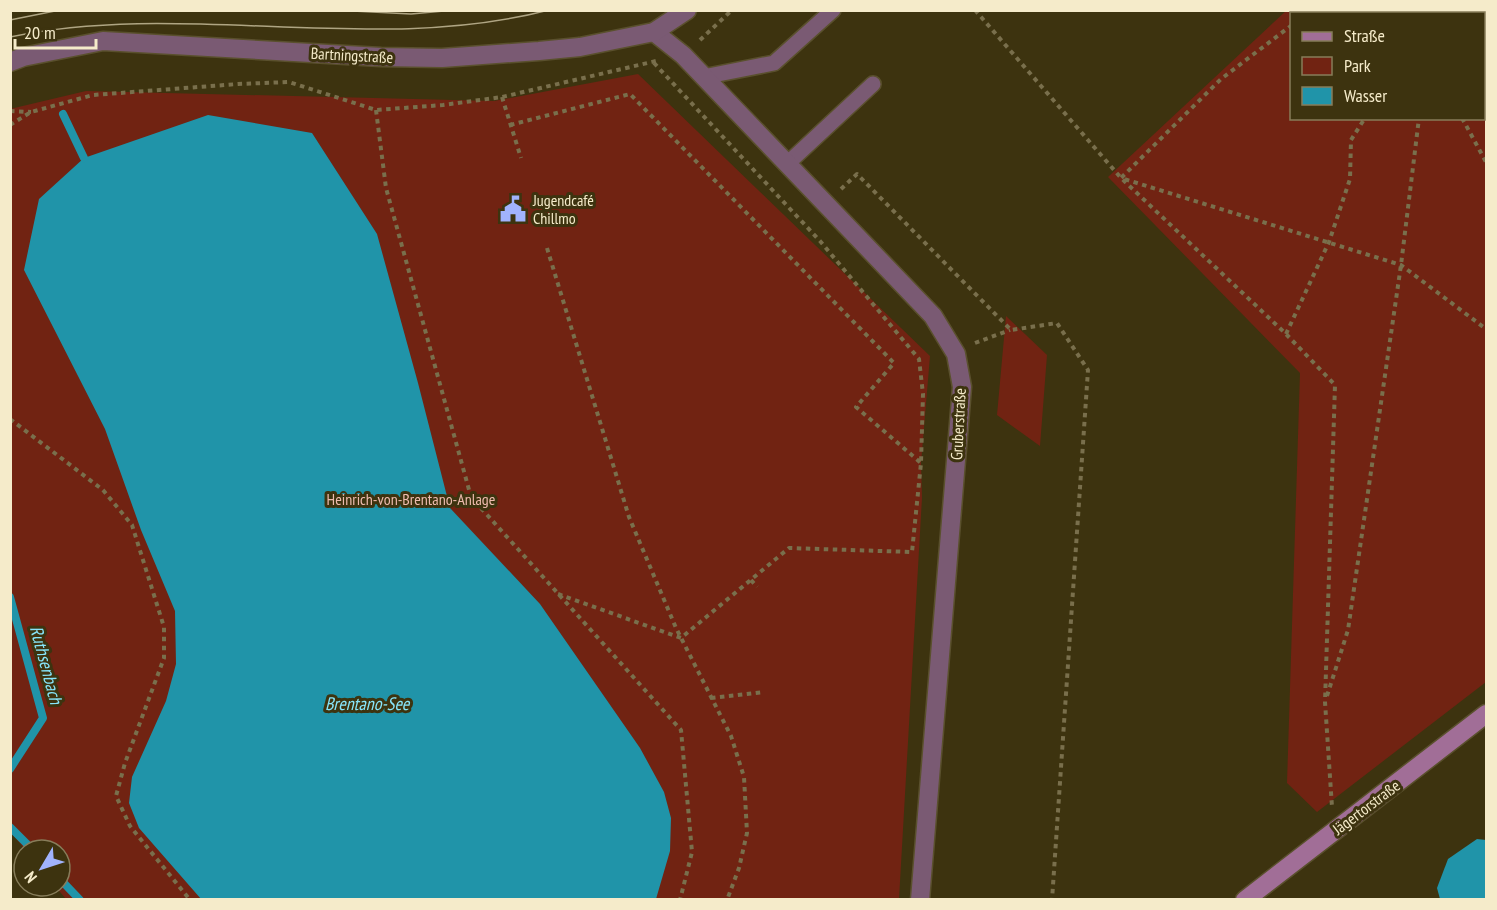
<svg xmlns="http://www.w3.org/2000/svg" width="1497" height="910" viewBox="0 0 1497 910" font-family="'PT Sans Narrow',sans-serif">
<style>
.green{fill:#712312;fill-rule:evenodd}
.water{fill:#2094a9}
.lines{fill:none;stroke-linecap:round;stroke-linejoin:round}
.stream{stroke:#2094a9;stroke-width:8}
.lane-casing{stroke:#5a502d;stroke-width:18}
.street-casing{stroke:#5a502d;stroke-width:21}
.secondary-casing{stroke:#5a502d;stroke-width:21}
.path{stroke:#796f4c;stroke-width:4;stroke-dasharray:4.5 4.5;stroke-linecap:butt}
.lane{stroke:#7a5a73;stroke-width:15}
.street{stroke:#7a5a73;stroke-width:18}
.secondary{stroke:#a16e97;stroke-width:18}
.tram{stroke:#afa583;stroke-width:1.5}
.labels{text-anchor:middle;stroke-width:6;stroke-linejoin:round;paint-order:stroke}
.street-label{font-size:16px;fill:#f5ebca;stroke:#3d330f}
.poi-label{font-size:16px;fill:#f5ebca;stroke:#3d330f;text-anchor:start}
.park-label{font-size:16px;fill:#eebbae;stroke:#3d330f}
.water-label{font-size:18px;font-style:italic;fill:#87e5fa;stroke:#3d330f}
</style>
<rect width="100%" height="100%" fill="#3d330f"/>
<g class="green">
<path d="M1287,10L1486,11V682L1317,812L1287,783L1300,373L1108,177ZM1292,14H1484V118H1292Z"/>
<polygon points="638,74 930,356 921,463 922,498 899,899 66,899 55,886 60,886 60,850 25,850 11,832 10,109 86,91 494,101"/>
<polygon points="1006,316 1047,355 1040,446 997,415"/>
</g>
<g class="water">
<polygon points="208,115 312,133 377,234 418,383 450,508 540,604 640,748 664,792 671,818 670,851 656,899 201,899 139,828 129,803 132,777 166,701 176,664 175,611 141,530 105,429 24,270 39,199 84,158"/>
<polygon points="1477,839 1486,840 1486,899 1440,899 1437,888 1448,859"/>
</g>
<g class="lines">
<g class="stream">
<polyline points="63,114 84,158"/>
<polyline points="10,597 43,718 10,769"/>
<polyline points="10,827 33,850"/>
<polyline points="60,879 80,900"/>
</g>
<g class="lane-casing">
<g id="lane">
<polyline points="703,77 774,63 833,10"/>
<polyline points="787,164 873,84"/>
</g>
</g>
<g class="street-casing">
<g id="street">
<polyline points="654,32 683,55 933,316 956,354 962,387 920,900"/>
<polyline points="10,62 23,57 103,41 381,57 442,58 539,51 580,47 654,32 687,10"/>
</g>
</g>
<g class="secondary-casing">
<polyline id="secondary" points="1245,900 1486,714"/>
</g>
<g class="path">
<polyline points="975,10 1121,178 1286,334 1335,385 1325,702 1332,807"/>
<polyline points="1410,10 1418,14"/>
<polyline points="1308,14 1316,10"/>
<polyline points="1434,14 1435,10"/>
<polyline points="1292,25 1221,79 1121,178 1401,265 1486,329"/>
<polyline points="700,40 732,10"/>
<polyline points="502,97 521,158"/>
<polyline points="376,110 386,188 471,497 681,730 692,852 680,900"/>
<polyline points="10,111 31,112"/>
<polyline points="1462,118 1486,162"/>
<polyline points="10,125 31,112 93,95 238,84 289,82 376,110 443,105 502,97 656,61"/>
<polyline points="510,125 630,94 894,363 856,407 921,463"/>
<polyline points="841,189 857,174 1011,330 1057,323 1088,370 1052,900"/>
<polyline points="547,248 629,517 676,628 731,736 744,777 747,833 739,868 727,900"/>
<polyline points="1286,334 1329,242 1350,179 1351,140 1365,118"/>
<polyline points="975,343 1010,330"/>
<polyline points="10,419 103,490 132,525 164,627 164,658 125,763 116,796 130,826 190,900"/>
<polyline points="751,580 757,587"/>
<polyline points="558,594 681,638 789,548 912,552 921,463 923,394 919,359 820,241 654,63"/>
<polyline points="1327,696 1348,630 1401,265 1419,118"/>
<polyline points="711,698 764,692"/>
</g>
<use href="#lane" class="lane"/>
<use href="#street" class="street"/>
<use href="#secondary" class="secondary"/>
<g class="tram">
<polyline points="333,10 411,14 455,10"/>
<polyline points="10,20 60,10"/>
<path d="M10,37C187,0 372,56 549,10"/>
</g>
</g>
<defs>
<g id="civic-bare" transform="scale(2.07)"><path d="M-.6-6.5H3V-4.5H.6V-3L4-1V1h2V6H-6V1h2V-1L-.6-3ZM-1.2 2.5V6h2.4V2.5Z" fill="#a1b3fd" stroke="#3d330f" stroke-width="2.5" paint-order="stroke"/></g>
</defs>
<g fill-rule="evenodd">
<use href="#civic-bare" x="513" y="209"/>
</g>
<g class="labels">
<g class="street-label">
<text transform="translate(352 55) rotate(3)" y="6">Bartningstraße</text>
<text transform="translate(958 424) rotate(-87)" y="6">Gruberstraße</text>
<text transform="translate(1366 807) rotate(-37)" y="6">Jägertorstraße</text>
</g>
<g class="poi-label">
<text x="533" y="206">Jugendcafé<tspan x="533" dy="18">Chillmo</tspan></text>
</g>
<g class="park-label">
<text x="411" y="505">Heinrich-von-Brentano-Anlage</text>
</g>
<g class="water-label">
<text transform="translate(46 665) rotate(75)" y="6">Ruthsenbach</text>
<text x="367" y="710">Brentano-See</text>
</g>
</g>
<rect width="1497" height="910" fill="none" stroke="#f5ebca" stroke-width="24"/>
<rect x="1290" y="12" width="195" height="108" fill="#3d330f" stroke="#877d5a" stroke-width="1.5"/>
<rect x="1302" y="32" width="30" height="9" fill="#a16e97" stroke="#877d5a" stroke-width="1.5"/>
<text x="1344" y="42" font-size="18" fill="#f5ebca">Straße</text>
<rect x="1302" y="57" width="30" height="18" fill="#712312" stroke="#877d5a" stroke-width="1.5"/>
<text x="1344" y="72" font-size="18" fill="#f5ebca">Park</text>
<rect x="1302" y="87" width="30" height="18" fill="#2094a9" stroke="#877d5a" stroke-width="1.5"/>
<text x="1344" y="102" font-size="18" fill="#f5ebca">Wasser</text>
<g transform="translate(42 868) rotate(231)"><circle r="28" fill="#3d330f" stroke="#877d5a" stroke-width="1.5"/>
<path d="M0-4.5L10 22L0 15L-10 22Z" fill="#a1b3fd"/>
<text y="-9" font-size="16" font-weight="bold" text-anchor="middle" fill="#f5ebca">N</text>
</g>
<path d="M15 39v9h81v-9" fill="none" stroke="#f5ebca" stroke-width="3"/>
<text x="24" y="39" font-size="18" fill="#f5ebca" stroke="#3d330f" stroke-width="4.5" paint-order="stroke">20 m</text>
</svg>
